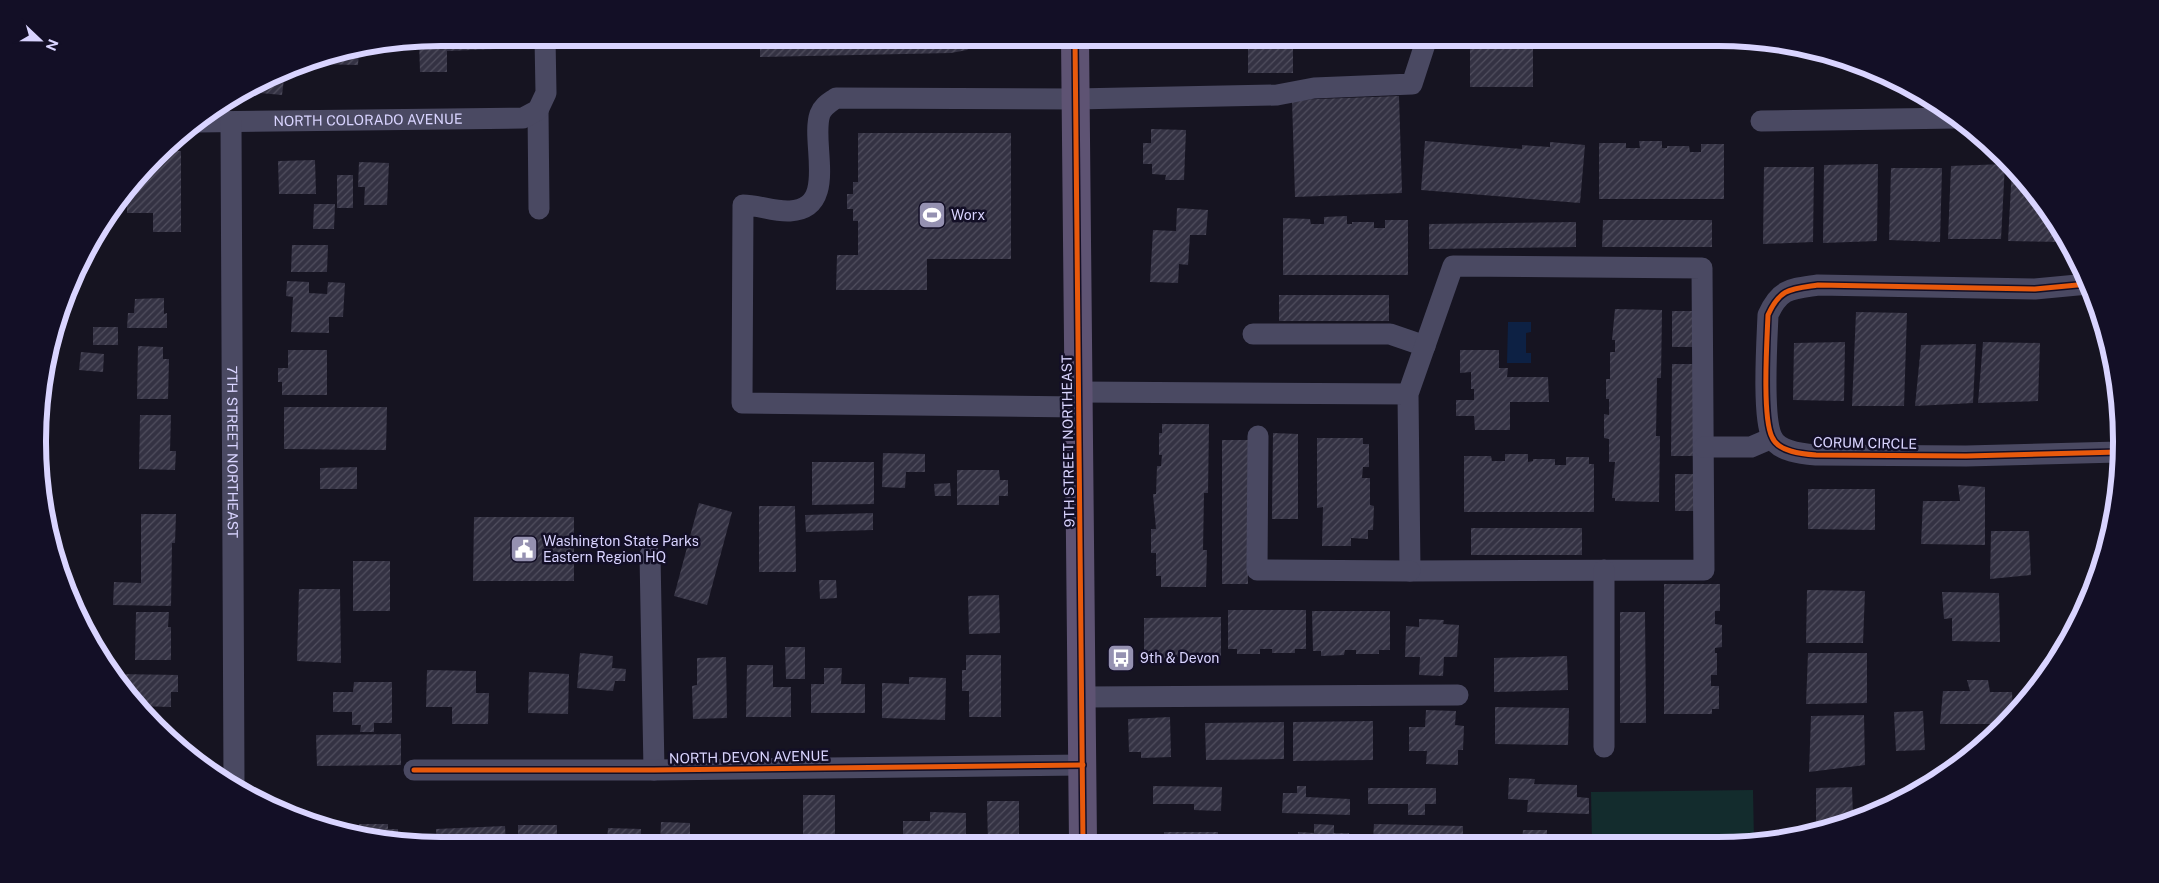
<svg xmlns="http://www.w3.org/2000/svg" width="2159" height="883" viewBox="0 0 2159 883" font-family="'Public Sans',sans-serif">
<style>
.grass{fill:#132c2d}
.water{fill:#0d2144}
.building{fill:url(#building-hatch)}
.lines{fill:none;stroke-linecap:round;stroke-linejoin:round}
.minor{stroke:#4a4962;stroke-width:21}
.major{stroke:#5e5373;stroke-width:28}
.cycleway-casing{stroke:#130f26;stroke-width:8}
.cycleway{stroke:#e8590c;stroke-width:5}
.labels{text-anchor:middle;stroke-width:5;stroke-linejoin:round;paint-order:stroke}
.street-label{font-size:14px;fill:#d9d4ff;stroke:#130f26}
.poi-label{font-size:14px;fill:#d9d4ff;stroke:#130f26;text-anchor:start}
.rim{fill:none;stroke:#d9d4ff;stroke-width:6}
</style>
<defs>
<pattern id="building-hatch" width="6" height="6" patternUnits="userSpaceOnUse" patternTransform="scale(1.25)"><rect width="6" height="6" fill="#343243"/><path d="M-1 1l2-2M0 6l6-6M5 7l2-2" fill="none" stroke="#514f5f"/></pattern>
</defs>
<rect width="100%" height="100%" fill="#161421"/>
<polygon class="grass" points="1753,790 1754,842 1592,842 1591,792"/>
<polygon class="water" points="1508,322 1531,322 1531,332 1526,333 1526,353 1531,353 1531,363 1507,363"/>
<g class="building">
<polygon points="442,38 496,38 496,49 447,51 447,72 420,72 419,41"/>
<polygon points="760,38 982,38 967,50 951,53 760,57"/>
<rect x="1248" y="38" width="45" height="35"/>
<rect x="1470" y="44" width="63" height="43"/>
<polygon points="359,51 358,65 309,64 311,59"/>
<polygon points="285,71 282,95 260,93 261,82"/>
<polygon points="1399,96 1402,193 1295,197 1292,100"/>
<polygon points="1151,129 1186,130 1184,180 1165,180 1166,175 1152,174 1152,164 1143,164 1143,143 1151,143"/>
<polygon points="858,133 1011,133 1011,259 927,259 927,290 836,290 837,255 858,255 858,221 853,221 853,209 847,209 847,194 853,194 853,182 858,182"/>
<polygon points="1425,141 1522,149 1522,145 1550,147 1550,142 1585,145 1580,203 1421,190"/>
<polygon points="1639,141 1662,141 1662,148 1667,148 1667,146 1689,146 1690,152 1701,152 1701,144 1724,144 1724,199 1599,199 1599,143 1626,143 1626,148 1640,148"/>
<polygon points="165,151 181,151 181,232 153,232 153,213 127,213 127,196"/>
<polygon points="315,160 316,194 279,194 278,161"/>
<polygon points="359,162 389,163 387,205 364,205 365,187 358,187"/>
<polygon points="1878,164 1877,241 1823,243 1824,165"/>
<polygon points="2005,164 2001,239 1948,239 1951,166"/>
<polygon points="1764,167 1814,167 1813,242 1763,244"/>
<polygon points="1891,168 1942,168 1940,242 1889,240"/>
<polygon points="2012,168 2038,195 2064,237 2064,242 2008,241"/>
<rect x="337" y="175" width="16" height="33"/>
<polygon points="314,204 335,204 334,229 313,229"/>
<polygon points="1177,208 1208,210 1206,235 1190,235 1188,265 1179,264 1178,283 1150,282 1153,230 1176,231"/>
<polygon points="1347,216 1347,224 1352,224 1352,222 1374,222 1374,228 1385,228 1385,220 1408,220 1408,275 1283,275 1283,218 1310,219 1311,224 1324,224 1324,217"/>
<polygon points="1603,220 1712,220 1712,247 1602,247"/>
<polygon points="1576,222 1576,247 1429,249 1429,224"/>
<polygon points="292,245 328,245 327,272 291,272"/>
<polygon points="287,281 309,282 309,293 327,294 328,282 345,283 343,317 329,317 329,333 291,332 293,297 286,296"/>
<rect x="1279" y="295" width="110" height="26"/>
<polygon points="164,298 164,314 167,313 167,328 127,328 128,313 134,313 135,299"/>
<polygon points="1615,309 1662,310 1661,378 1657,378 1656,436 1660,436 1659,502 1615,501 1615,498 1612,498 1615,462 1609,462 1609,439 1604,438 1604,414 1609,415 1609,399 1606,399 1606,379 1610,379 1610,352 1615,352 1615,340 1612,340"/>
<rect x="1672" y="311" width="24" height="36"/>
<polygon points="1856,312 1907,313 1904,406 1852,406"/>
<rect x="93" y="327" width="25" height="18"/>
<polygon points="1845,342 1844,401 1793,400 1794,343"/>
<polygon points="1983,342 2040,343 2038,401 1978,403"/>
<polygon points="1976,344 1973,403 1915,406 1921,345"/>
<polygon points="138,346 163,347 163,359 169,359 168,399 137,399"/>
<polygon points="288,350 327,350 327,395 282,395 282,382 278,382 278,368 288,368"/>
<polygon points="1460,350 1499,350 1499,368 1508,368 1507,377 1548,377 1549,402 1510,402 1510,430 1475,430 1474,416 1456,416 1456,400 1474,400 1474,389 1471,389 1471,372 1460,373"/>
<polygon points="81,352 104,354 103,372 79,370"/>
<polygon points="1672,364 1698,364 1698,456 1671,456"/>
<polygon points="284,407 387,407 386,450 284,449"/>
<polygon points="140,415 171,415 170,451 176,451 175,470 139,469"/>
<polygon points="1162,424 1209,424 1208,493 1204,493 1203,550 1207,550 1206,587 1161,587 1161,576 1156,576 1156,553 1151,553 1151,529 1156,529 1153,494 1156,494 1157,466 1161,466 1162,455 1159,455 1159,433 1162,433"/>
<polygon points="1273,433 1298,434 1298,519 1272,519"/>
<polygon points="1317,438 1363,438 1363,444 1369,444 1369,467 1363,467 1362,478 1370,478 1370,505 1374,506 1373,530 1368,530 1368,539 1351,538 1351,546 1322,546 1323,507 1317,508"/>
<rect x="1222" y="440" width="26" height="144"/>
<polygon points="883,453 925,454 925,472 906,472 905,488 882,487"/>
<polygon points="1505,454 1528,454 1528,462 1533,461 1533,459 1555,459 1555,465 1566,465 1566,457 1589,457 1589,464 1594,464 1594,512 1464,512 1464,456 1491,456 1492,461 1505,461"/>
<polygon points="812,462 874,462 874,504 812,505"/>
<polygon points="357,467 357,489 320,489 320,468"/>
<polygon points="957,470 999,470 1000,480 1008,480 1008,496 999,496 999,505 957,505"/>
<rect x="1675" y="474" width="26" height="37"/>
<polygon points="2108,481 2118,481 2118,494 2110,530"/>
<polygon points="950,483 951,496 935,496 934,484"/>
<polygon points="1958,485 1985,487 1985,545 1921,544 1923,501 1960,501"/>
<polygon points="1808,489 1875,489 1875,530 1808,529"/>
<polygon points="699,503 732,512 707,605 674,596"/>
<polygon points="759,506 795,506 796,572 759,572"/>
<polygon points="873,513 873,530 806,532 805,515"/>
<polygon points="141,514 176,514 175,543 172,543 171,606 113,605 114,582 141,583"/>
<polygon points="474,517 574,517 574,581 473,581"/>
<rect x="1471" y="528" width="111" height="27"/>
<polygon points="1991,531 2029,531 2031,575 1990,579"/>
<rect x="353" y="561" width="37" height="50"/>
<polygon points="819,580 836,580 837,598 820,599"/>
<polygon points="1664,584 1720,584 1720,611 1715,611 1715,624 1722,625 1722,647 1715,648 1715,653 1717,653 1717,675 1711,675 1711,686 1719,686 1719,709 1712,709 1712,714 1664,714"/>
<polygon points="299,589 340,589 341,663 297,661"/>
<polygon points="1807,590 1865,591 1863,643 1806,643"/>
<polygon points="1942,592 1999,593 2000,642 1952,641 1952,618 1944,619"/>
<polygon points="999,595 1000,633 969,634 968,596"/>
<polygon points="1228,610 1306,610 1306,649 1295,649 1295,653 1272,653 1272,649 1260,649 1260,654 1237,654 1237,649 1228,649"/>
<polygon points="1312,611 1390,611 1390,650 1379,650 1379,654 1356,654 1356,650 1345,650 1344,655 1321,656 1321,651 1313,651"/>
<polygon points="136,612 169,612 168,627 171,627 171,660 135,660"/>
<polygon points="1620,612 1645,612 1646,723 1620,723"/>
<polygon points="1221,617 1221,656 1210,656 1210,660 1188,660 1188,656 1176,657 1176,662 1152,662 1152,656 1144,657 1144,618"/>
<polygon points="1419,619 1444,620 1443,624 1459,625 1457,657 1444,657 1443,676 1419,675 1420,657 1405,657 1406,626 1419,627"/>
<polygon points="785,647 805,647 805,679 786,679"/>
<polygon points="580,653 613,656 612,668 626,669 625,681 615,681 613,691 577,688"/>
<polygon points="1808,653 1867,653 1867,703 1806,704"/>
<polygon points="966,655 1001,655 1001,717 969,717 969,691 962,691 962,670 966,670"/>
<polygon points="1567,656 1568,690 1494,692 1494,658"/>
<polygon points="726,657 727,718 693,719 692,686 697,685 697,658"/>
<polygon points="747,665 773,665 773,687 791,687 791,717 746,717"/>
<polygon points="824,668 842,668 841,684 865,684 865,713 811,713 811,684 824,684"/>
<polygon points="427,670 476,671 476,693 489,693 488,724 452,724 452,707 426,707"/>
<polygon points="529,672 569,674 568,714 528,713"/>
<polygon points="116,674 178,675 178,692 171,692 171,707 137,706 116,677"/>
<polygon points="909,677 946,678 945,720 882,718 882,683 909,684"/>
<polygon points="1967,680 1988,680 1990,692 2012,692 2013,712 2002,724 1940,724 1943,691 1970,691"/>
<polygon points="354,682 392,682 392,723 374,723 374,732 360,732 361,725 352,725 352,712 333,712 333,692 353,692"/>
<polygon points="1495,707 1569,708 1568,745 1495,744"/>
<polygon points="1426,710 1456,711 1455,725 1464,726 1463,750 1458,750 1458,765 1426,764 1427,751 1409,751 1409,727 1425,727"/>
<polygon points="1923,711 1925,750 1896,751 1894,712"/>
<polygon points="1864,715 1865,765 1809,772 1811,716"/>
<polygon points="1170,717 1171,757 1141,758 1141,752 1129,752 1128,719"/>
<polygon points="1373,721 1373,760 1293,761 1293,722"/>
<polygon points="1284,722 1284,759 1206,760 1205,723"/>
<polygon points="401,734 401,765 317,766 316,735"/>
<polygon points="1509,778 1535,779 1534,784 1577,785 1577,797 1589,798 1589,814 1527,812 1528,800 1508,799"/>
<polygon points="1153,786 1222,787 1221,811 1194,810 1194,804 1153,804"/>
<polygon points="1297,786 1306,786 1306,797 1350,799 1350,815 1282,813 1283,793 1297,793"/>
<polygon points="1852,787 1853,817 1816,828 1816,788"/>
<polygon points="1368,788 1436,788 1436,804 1425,804 1425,815 1408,815 1408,804 1368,804"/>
<polygon points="803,795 835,795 835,835 803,836"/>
<polygon points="987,801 1019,801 1019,844 988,844"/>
<polygon points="930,812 966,813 966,844 903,844 903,821 930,821"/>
<polygon points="661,822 690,823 690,845 660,845"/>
<polygon points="359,824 388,824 388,829 398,829 398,838 359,832"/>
<polygon points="1314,824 1334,825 1334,833 1349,833 1349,843 1298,843 1298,832 1314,833"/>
<polygon points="1374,824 1463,826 1463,843 1373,841"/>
<polygon points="518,825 557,825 557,839 580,839 580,845 518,845"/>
<polygon points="505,826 506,845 437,845 436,829"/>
<polygon points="608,828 641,829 641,845 588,845 589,842 607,842"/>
<polygon points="1523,830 1547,830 1547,838 1578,839 1578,843 1522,843"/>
<polygon points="1164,832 1218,832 1218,843 1164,844"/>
</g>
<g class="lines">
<g class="minor">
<polyline points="538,110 539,209"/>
<polyline points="1761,121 1957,118"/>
<path id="s1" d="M197,122L523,118L538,110L546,93L545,38"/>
<path id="s2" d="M231,122L234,782"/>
<path d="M2088,284L2035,289L1818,285C1791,289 1780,288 1768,315C1767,340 1762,417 1772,437C1778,452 1803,454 1816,455L1966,456L2119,452"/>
<polyline points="1253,334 1390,334 1425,346"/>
<polyline points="1079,392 1408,394 1410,571 1704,570 1702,268 1453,266 1408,394"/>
<path d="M1079,407L742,403L743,205C759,205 774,212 790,211C839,208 810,142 820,114C823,106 829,103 836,98L1075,99L1277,95L1314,88L1412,84L1427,38"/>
<polyline points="1258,436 1257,570 1410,571"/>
<polyline points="1704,447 1751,447 1772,438"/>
<polyline points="650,555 654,770"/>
<polyline points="1083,697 1458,695"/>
<polyline points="1604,747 1604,570"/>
<polyline points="414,770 654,770 1083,765"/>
</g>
<polyline class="major" points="1075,38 1083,844"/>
<g class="cycleway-casing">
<g id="cycleway">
<polyline points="1075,38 1083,844"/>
<path d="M2088,284L2035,289L1818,285C1791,289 1780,288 1768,315C1767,340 1762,417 1772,437C1778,452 1803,454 1816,455L1966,456L2119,452"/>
<polyline points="414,770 654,770 1083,765"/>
</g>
</g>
<use href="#cycleway" class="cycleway"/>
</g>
<defs>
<g id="stadium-square" transform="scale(1.4375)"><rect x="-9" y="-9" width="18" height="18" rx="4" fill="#9591b1" stroke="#130f26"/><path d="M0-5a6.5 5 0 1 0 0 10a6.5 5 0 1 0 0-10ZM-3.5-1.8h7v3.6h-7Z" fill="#fff"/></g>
<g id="civic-square" transform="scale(1.4375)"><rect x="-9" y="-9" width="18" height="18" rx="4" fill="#9591b1" stroke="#130f26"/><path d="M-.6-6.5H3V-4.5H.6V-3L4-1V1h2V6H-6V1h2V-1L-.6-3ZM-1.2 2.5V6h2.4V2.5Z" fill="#fff"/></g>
<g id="bus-square" transform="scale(1.4375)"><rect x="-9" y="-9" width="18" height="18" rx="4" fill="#9591b1" stroke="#130f26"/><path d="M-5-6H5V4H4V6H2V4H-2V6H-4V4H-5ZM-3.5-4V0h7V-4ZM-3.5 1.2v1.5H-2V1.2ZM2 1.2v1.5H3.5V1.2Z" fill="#fff"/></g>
</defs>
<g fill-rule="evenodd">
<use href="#stadium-square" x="932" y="215"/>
<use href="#civic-square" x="524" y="549"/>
<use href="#bus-square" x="1121" y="658"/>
</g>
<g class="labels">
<g class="street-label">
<text dy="5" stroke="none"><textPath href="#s1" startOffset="171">NORTH COLORADO AVENUE</textPath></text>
<text transform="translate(1068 441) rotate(-91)" y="5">9TH STREET NORTHEAST</text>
<text transform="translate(1865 443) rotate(1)" y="5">CORUM CIRCLE</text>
<text dy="5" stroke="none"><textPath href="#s2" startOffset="330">7TH STREET NORTHEAST</textPath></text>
<text transform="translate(749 757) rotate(-1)" y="5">NORTH DEVON AVENUE</text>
</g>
<g class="poi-label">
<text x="951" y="220">Worx</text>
<text x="543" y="546">Washington State Parks<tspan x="543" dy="16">Eastern Region HQ</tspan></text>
<text x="1140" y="663">9th &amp; Devon</text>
</g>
</g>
<path d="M0 0H2159V883H0ZM441 46H1718A395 395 0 0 1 2113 441V442A395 395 0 0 1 1718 837H441A395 395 0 0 1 46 442V441A395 395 0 0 1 441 46Z" fill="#130f26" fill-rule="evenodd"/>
<path class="rim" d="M441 46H1718A395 395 0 0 1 2113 441V442A395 395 0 0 1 1718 837H441A395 395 0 0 1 46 442V441A395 395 0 0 1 441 46Z"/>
<g transform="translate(40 40) rotate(112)" stroke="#130f26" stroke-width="4" paint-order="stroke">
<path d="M0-4L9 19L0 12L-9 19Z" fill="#d9d4ff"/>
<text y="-8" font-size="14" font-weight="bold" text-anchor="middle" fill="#d9d4ff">N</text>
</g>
</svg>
